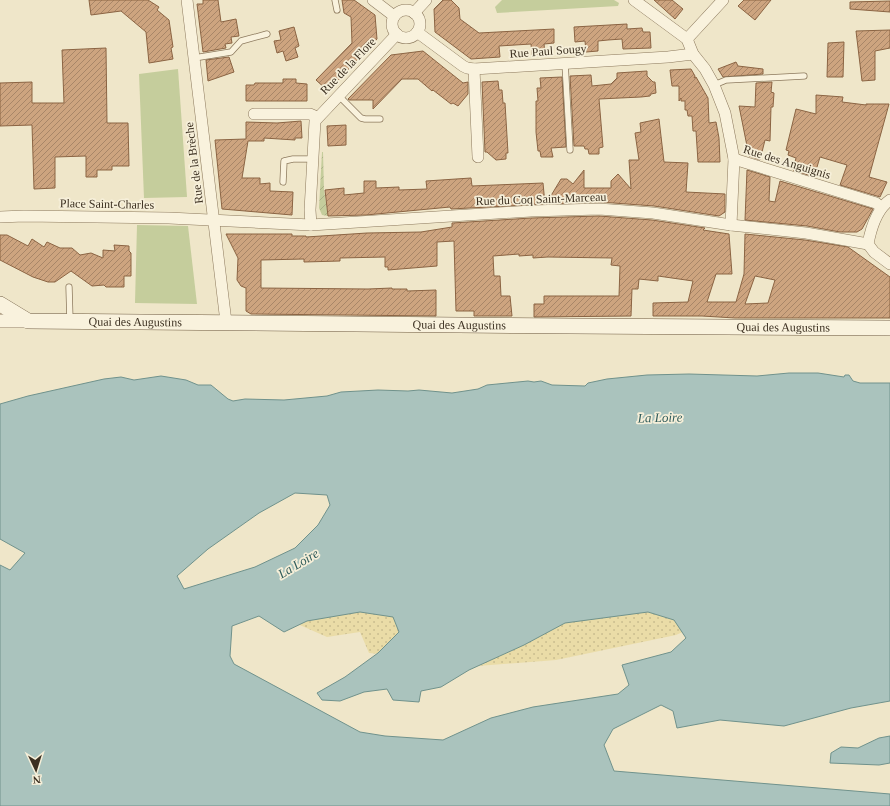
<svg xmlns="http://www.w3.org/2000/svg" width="890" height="806" viewBox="0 0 890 806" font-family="Georgia,serif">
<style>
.green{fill:#c5cd9c}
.sand{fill:url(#sand-dots)}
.garden{fill:url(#garden-furrows)}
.water{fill:#aac3bd;stroke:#70928c;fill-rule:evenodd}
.building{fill:url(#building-hatch);stroke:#8b6443;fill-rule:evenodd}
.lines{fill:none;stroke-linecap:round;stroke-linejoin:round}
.service-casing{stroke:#8c795d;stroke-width:7}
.minor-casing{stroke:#8c795d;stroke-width:12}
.tertiary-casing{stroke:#8c795d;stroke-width:14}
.secondary-casing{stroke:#6e5a40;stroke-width:16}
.service{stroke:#f9f2dd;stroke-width:5.5}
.minor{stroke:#f9f2dd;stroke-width:11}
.tertiary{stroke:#f9f2dd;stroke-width:13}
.secondary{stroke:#f9f2dd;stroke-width:15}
.labels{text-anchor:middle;stroke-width:3.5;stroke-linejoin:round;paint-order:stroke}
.street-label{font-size:12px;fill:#3c3021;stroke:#f6efd9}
.water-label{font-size:13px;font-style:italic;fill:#305c5b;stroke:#f6efd9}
</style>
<defs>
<pattern id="sand-dots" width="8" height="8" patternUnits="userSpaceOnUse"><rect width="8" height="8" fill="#eadca7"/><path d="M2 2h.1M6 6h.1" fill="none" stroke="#cabd8f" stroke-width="1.8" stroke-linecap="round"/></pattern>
<pattern id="garden-furrows" width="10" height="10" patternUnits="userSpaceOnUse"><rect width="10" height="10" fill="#c5cd9c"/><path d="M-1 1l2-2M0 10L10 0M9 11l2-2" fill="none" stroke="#aab086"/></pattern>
<pattern id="building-hatch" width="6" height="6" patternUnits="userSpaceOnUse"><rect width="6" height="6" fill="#cda47f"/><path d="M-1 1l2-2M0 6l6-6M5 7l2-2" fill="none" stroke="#a88668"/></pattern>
</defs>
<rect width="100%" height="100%" fill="#efe6c9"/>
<g class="green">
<polygon points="502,0 614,0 619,3 618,6 497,13 495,7"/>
<polygon points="178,69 187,197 144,198 139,74"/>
<polygon points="137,225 188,226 197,304 135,303"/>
</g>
<g class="sand">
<polygon points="479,547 392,655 369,653 360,632 327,637 293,622"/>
<polygon points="575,602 736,608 676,635 556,660 464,667"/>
</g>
<polygon class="garden" points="322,152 323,152 324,190 328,216 322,215 319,208"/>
<g class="water">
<path d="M789,373H818L844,377L845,375H849L853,381L860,383H890V701L851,708L784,726L720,720L677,728L673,711L661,705L613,729L604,745L614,771L890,794V806H0V565L10,570L25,553L0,539V404L28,396L104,379L121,377L134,380L161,376L186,380L198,385H211L228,399L233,401L245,399L284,400L327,396L341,392L378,390L408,391L419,390L452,393L478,389L487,385L528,381L534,382L541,381L552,385L585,386L588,383L607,379L647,375L689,374L757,376ZM295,493L327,495L330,505L318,525L295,548L255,567L184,589L177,576L208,549L259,513ZM360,612L393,617L399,632L378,653L345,677L317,693L322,700L340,701L364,692L387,689L393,700L419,702L421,691L441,687L469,670L524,645L565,623L648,612L674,620L686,638L671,652L622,665L629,685L618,694L533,707L491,718L443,740L385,736L360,732L234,664L230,656L232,626L259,616L284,632L307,621Z"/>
<polygon points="890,736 890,763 879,765 830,763 831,753 841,747 858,748 879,738"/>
</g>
<g class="building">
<polygon points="89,0 148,0 159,7 157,10 169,20 173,47 171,48 173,59 149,63 146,32 121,11 91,15"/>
<polygon points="203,0 218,0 221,22 236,19 239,36 231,37 232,43 225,44 226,48 203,52 197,4 203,4"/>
<polygon points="342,0 354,0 375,15 377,39 328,91 316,80 352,43 351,17 344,13"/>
<polygon points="443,0 451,0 459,8 460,19 479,33 554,29 554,43 544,44 545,54 532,55 531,44 499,46 500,57 471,59 435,32 434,9"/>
<polygon points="654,0 672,0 683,9 675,19"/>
<polygon points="744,0 771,0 755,20 738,6"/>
<polygon points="890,1 890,12 850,9 850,2"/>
<polygon points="627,24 627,29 642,28 643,32 650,32 651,48 623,49 622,39 608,40 598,41 598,51 586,52 585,41 575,42 574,27"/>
<polygon points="294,27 299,46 295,48 298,57 286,61 283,51 277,53 274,41 281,40 279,31"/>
<polygon points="890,30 890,48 875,51 875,80 862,81 856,31"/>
<polygon points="844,42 843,77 827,77 828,43"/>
<polygon points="106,48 107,123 128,123 129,166 112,166 112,170 97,170 97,177 86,177 86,156 55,157 55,188 34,189 32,125 0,126 0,83 32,82 32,103 64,103 62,50"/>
<polygon points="423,51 463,83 468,82 468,94 458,106 453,103 451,104 433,90 432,91 418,79 402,79 373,109 373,100 349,100 348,99 391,55"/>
<polygon points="229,57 234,72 208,81 206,60"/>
<polygon points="736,62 738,66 763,69 763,74 723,77 718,69"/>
<polygon points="691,69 695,76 694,78 696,77 708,98 709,123 716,122 719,138 720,162 698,162 696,131 693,131 692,116 688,116 687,110 685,110 685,101 681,101 681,98 679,101 679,86 672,86 670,70"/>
<polygon points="647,71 647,76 653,82 655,82 656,93 651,94 650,96 641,97 599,99 603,147 599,148 599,154 589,154 588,149 585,149 584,146 574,146 570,76 591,75 592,86 611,84 617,78 617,73"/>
<polygon points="562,77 566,147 551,148 553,157 541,157 540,151 538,151 536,132 536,101 538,101 537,88 541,88 540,78"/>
<polygon points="283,79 296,79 296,83 307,84 307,101 246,101 246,85 254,85 255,83 283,83"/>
<polygon points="498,81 499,90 502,90 503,103 505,103 508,153 506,153 506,159 496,160 487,152 485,152 482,82"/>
<polygon points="772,82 771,92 774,93 773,107 771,107 770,141 765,140 760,160 749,156 739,106 755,107 756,83"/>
<polygon points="816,95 843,97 842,102 866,105 866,104 889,104 869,177 887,182 880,197 840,185 847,165 820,157 814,177 793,170 796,158 788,155 789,151 786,150 796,109 816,114"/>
<polygon points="659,119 664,162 688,163 686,192 725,194 725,212 719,216 654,206 600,202 546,204 561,179 567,179 573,184 584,170 584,188 611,188 611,181 618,174 631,189 629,160 639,160 635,133 641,132 640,123"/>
<polygon points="301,121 302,138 295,138 295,140 264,138 264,141 248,141 242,178 260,178 260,184 270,183 270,191 293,192 292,215 222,209 215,140 246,139 246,122 277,123"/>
<polygon points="346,125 346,145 328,146 327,126"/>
<polygon points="747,170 770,177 769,201 775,202 780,181 873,209 862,229 857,232 840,232 807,226 745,220"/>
<polygon points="471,178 472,186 543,183 545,204 451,209 450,207 366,215 328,216 325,190 344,188 344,195 364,193 364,181 376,181 376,188 399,187 399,190 427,189 426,181"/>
<path d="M599,216L652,220L705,228L703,230L729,234L732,274H716L707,302H736L744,274L745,234L805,240L848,247L890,277V318H735L702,316H653V303L688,302L693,281L658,276V281L639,279L638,289H632L631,316L534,317V304H544V296H619L620,266L611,265L612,258L548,257L533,258V255L519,256V254L493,256L494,276H500L501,296H510L512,316H474V311H456L454,241L437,242V266L388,270V267H385V257L340,258V261L304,262V259L261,260V288L368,289L392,288V289H407V291L436,290V316L251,314L246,311V288L241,286L237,280L238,258L226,234H292V236H306V237L367,233L421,232L452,227V223L531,218ZM755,276L775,280L768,303L745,304Z"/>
<polygon points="0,235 7,235 28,246 32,239 44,247 47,242 60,248 72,248 80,255 91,253 103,258 103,250 115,251 114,245 129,246 129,251 131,253 131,276 124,276 124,287 106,287 104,285 92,286 71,271 55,282 48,282 33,277 0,260"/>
</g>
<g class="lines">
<g class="service-casing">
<g id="service">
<polyline points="335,0 337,10"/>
<polyline points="194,58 231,52 241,41 267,34"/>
<polyline points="565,63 570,150"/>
<polyline points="714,85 726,80 804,76"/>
<polyline points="338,95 361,118 365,119 380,119"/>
<polyline points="283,182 284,161 293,159 312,159"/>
<polyline points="69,287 70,321"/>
</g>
</g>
<g class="minor-casing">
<g id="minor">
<polyline points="187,0 226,322"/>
<polyline points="373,0 394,16"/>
<polyline points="634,0 687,39 693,54 705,69 714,85 725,113 734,159 731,225"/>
<circle cx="406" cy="24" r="14"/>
<polyline points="414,13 426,0"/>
<polyline points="417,32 463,66 467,68 474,69 668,57 693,54"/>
<polyline points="687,39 723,0"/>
<polyline points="474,69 478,157"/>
<polyline points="254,114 310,114 317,117"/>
<polyline points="734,159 876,203 881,207"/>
<path d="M890,200C877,209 871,228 868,244L874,252L890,264"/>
<polyline points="0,217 24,216 169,218 311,225 531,211 599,209 653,213 731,225 806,233 868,244"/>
<polyline points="311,225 310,210 315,121 397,34"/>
</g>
</g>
<g class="tertiary-casing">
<polyline id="tertiary" points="0,321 28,321"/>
</g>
<g class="secondary-casing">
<g id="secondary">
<path id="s1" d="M0,304L28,321L571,326L890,328"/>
</g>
</g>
<use href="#service" class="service"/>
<use href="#minor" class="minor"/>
<use href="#tertiary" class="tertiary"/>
<use href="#secondary" class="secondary"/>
</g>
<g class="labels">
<g class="street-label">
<text transform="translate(548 51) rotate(-4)" y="4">Rue Paul Sougy</text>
<text transform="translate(348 66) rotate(-46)" y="4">Rue de la Flore</text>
<text transform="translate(787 162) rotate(17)" y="4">Rue des Anguignis</text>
<text transform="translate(194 163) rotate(-97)" y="4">Rue de la Brèche</text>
<text transform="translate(541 199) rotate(-2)" y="4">Rue du Coq Saint-Marceau</text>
<text transform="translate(107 204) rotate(1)" y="4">Place Saint-Charles</text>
<text dy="4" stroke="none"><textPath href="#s1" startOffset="140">Quai des Augustins</textPath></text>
<text dy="4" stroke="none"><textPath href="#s1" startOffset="464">Quai des Augustins</textPath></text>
<text dy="4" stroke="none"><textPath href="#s1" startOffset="788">Quai des Augustins</textPath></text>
</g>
<g class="water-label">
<text transform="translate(660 417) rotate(-1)" y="5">La Loire</text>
<text transform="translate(298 563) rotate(-31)" y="5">La Loire</text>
</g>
</g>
<g transform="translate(36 770) rotate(176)" stroke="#f6efd9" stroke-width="3" paint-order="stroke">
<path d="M0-3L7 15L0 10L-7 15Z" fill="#3c3021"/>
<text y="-6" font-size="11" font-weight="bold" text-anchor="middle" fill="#3c3021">N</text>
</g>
</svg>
